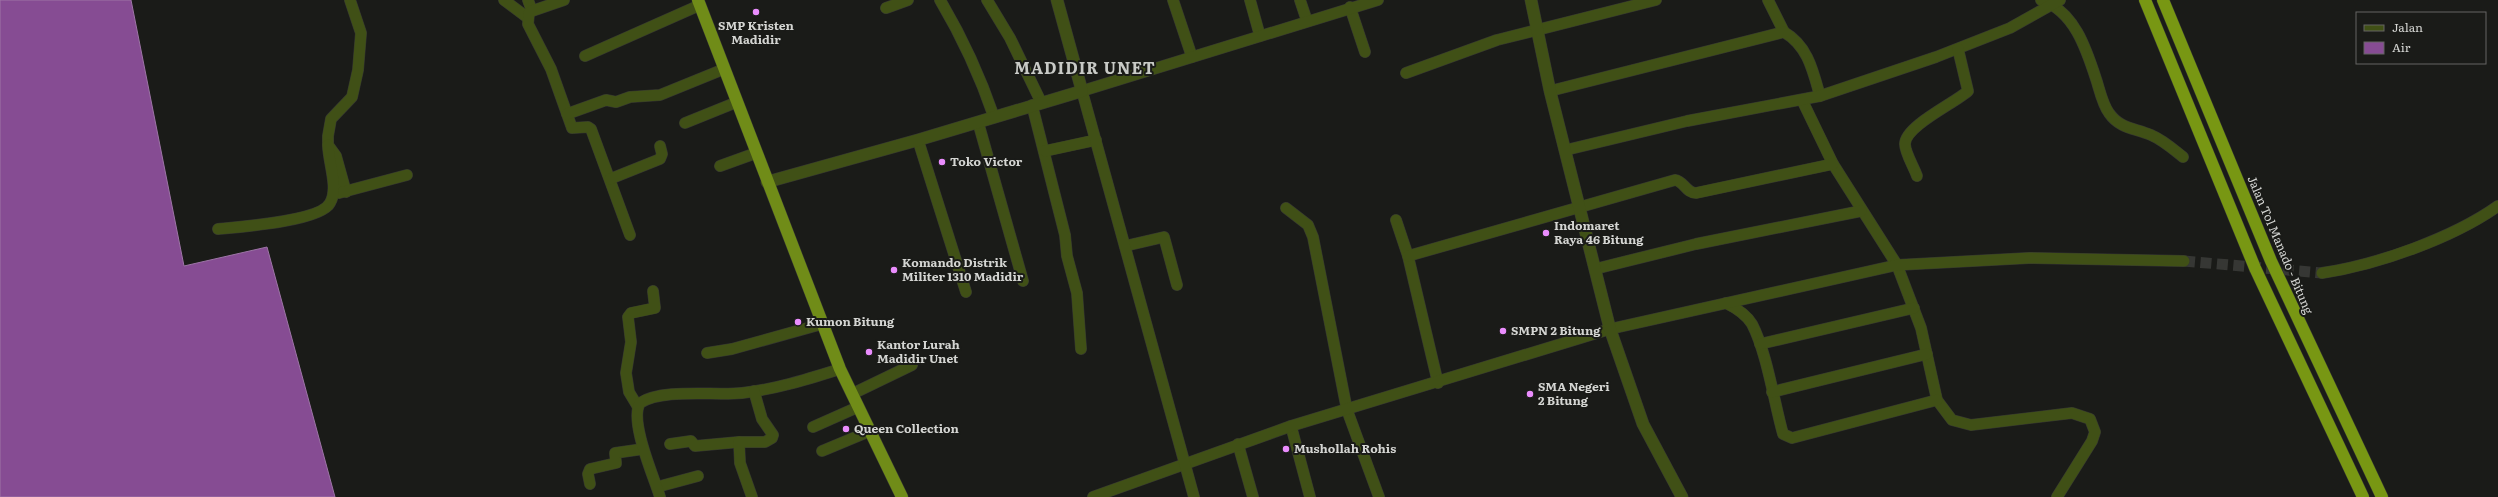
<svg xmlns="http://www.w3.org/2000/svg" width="2498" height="497" viewBox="0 0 2498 497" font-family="Literata,serif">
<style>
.water{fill:#864c93;stroke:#9d75a6}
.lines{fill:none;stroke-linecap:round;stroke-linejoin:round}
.minor-tunnel{stroke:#363734;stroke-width:11;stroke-dasharray:11 5.5;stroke-linecap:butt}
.minor-casing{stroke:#343532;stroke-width:12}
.tertiary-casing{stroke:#343532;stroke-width:13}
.trunk-casing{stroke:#343532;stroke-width:13}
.motorway-casing{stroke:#343532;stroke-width:13}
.minor{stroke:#405016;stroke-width:11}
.tertiary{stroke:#405016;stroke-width:12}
.trunk{stroke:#708c18;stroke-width:12}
.motorway{stroke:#789713;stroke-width:12}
.poi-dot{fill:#ea8dfd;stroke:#1a1b18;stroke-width:1.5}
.labels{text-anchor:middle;stroke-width:4;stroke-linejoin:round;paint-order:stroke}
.poi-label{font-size:12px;font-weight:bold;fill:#d4d5d2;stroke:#1a1b18;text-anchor:start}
.street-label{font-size:12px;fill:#d4d5d2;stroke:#1a1b18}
.district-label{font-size:16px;font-weight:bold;letter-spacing:1px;fill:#c8cac6;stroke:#1a1b18}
</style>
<rect width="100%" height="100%" fill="#1a1b18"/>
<polygon class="water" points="0,0 131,0 184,266 267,247 335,497 0,497"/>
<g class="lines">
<polyline class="minor-tunnel" points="2184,261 2322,273"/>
<g class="minor-casing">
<g id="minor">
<polyline points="504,0 528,18"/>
<polyline points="528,0 532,11"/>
<polyline points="564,0 532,11 529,13 528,24 551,69 572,128 588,127 591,129 630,235"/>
<path d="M940,0C962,37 980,76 994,117"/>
<polyline points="987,0 1010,38 1041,102"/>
<polyline points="1173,0 1192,57"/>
<polyline points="1250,0 1260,36"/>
<polyline points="1300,0 1307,21"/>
<polyline points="1768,0 1784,32"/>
<path d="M2041,0C2075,11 2087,51 2097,82C2100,92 2103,105 2109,113C2120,129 2135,128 2151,135C2163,140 2173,149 2183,157"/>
<polyline points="1350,7 1365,52"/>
<polyline points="886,8 908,0"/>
<polyline points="585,56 700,5"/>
<polyline points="1406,73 1497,40 1656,0"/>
<path d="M1550,91L1784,32C1808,46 1813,71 1820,96"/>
<polyline points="1802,100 1833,164 1897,265 1921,328 1937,400 1952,420 1971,425 2072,413 2090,419 2095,432 2092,441 2057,497"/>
<polyline points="1032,105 1065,235 1067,256 1077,293 1081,349"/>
<polyline points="567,114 606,100 616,102 630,97 660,95 724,69"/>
<polyline points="978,122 1023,281"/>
<polyline points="685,123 737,102"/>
<polyline points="918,140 966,292"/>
<polyline points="1566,150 1687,121 1820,96 1936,57 2010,28 2060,0"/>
<polyline points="1045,151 1096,140"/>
<polyline points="720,166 756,153"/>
<path d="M1917,176C1914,167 1905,153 1905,144C1905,126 1955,103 1968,91L1958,49"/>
<polyline points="610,179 660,159 662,154 660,146"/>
<polyline points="346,192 336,156 328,145 328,136 331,119 352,97 358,70 361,33 350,0"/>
<polyline points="339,193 407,175"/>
<polyline points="1286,208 1308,225 1313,237 1347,410 1379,497"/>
<polyline points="1396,220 1408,256 1438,383"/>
<path d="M218,229C239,227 321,221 330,203C339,188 328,162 328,145"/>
<polyline points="1125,246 1164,237 1177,285"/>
<path d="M1408,256L1675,180C1684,181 1686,193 1696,193L1833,164"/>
<polyline points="1595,269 1696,244 1861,211"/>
<path d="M2322,273C2377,265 2453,238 2498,206"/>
<path d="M1726,303C1736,308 1746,314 1752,324C1767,353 1774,402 1783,434L1792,438L1937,400"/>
<polyline points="1760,344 1914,308"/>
<polyline points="707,353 732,349 822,324"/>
<polyline points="1772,392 1927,354"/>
<polyline points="852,394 912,365"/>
<polyline points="638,407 629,392 626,373 631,342 628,317 631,313 655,308 653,291"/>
<polyline points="1291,426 1310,497"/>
<polyline points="813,427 858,407"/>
<polyline points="670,444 691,441 695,446 739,442"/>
<polyline points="1238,444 1253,497"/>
<polyline points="822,451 870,431"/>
<polyline points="590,484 588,474 590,469 616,463 615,453 643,449"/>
<polyline points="657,487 698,476"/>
<path d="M660,497C654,477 629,421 640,403C663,388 715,396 742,393C777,389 808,379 840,369"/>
<polyline points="752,497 740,463 739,442 765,442 772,438 773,435 762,419 754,391"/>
<polyline points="1093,497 1291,426 1610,329 1897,265 2029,258 2184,261"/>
<polyline points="1194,497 1082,91 1378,0"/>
</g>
</g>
<g class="tertiary-casing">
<g id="tertiary">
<polyline points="1531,0 1550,91 1610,329 1643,424 1682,497"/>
<polyline points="767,182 918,140 1082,91 1057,0"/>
</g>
</g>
<g class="trunk-casing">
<polyline id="trunk" points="698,0 840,369 902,497"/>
</g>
<g class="motorway-casing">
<g id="motorway">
<polyline points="2145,0 2255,268 2363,497"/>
<polyline points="2163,0 2271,261 2382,497"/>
</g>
</g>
<use href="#minor" class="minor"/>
<use href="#tertiary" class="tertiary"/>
<use href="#trunk" class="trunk"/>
<use href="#motorway" class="motorway"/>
</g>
<g class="poi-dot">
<circle cx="756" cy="12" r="4"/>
<circle cx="942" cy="162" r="4"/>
<circle cx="1546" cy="233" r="4"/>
<circle cx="894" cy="270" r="4"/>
<circle cx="798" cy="322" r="4"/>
<circle cx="1503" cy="331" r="4"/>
<circle cx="869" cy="352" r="4"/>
<circle cx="1530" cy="394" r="4"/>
<circle cx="846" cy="429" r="4"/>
<circle cx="1286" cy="449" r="4"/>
</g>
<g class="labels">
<g class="poi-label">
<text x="756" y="30" text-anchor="middle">SMP Kristen<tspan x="756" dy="14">Madidir</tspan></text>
<text x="950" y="166">Toko Victor</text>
<text x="1554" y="230">Indomaret<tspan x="1554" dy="14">Raya 46 Bitung</tspan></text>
<text x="902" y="267">Komando Distrik<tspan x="902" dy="14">Militer 1310 Madidir</tspan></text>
<text x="806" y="326">Kumon Bitung</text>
<text x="1511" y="335">SMPN 2 Bitung</text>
<text x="877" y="349">Kantor Lurah<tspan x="877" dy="14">Madidir Unet</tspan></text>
<text x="1538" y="391">SMA Negeri<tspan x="1538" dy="14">2 Bitung</tspan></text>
<text x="854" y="433">Queen Collection</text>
<text x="1294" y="453">Mushollah Rohis</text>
</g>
<g class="street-label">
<text transform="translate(2280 245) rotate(67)" y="4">Jalan Tol Manado - Bitung</text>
</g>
<g class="district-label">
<text x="1085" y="74">MADIDIR UNET</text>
</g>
</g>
<rect x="2356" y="12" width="130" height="52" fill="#1a1b18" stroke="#646562"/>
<rect x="2364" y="25" width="20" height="6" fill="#405016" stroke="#646562"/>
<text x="2392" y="32" font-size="12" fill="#d4d5d2">Jalan</text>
<rect x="2364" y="42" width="20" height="12" fill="#864c93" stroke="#646562"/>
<text x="2392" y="52" font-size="12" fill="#d4d5d2">Air</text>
</svg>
